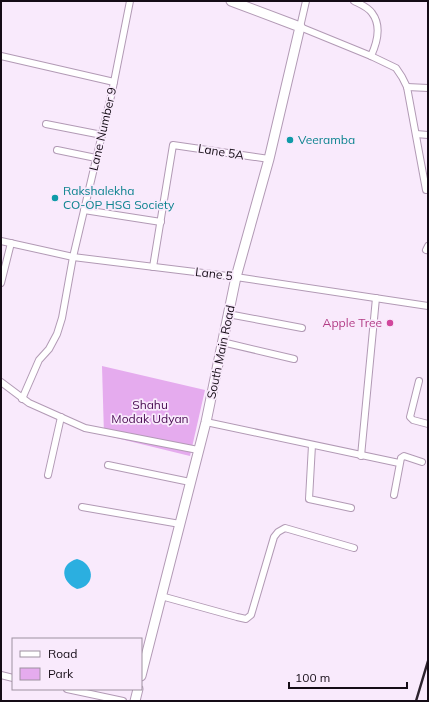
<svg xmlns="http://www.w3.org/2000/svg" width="429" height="702" viewBox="0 0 429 702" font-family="Mulish,sans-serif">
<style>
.green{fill:#e5abee}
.water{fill:#2bafe0}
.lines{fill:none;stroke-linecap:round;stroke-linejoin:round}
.minor-casing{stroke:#b29ab5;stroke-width:8}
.secondary-casing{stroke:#b29ab5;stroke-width:11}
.minor{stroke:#fff;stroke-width:6}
.secondary{stroke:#fff;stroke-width:9}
.rail{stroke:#2d232e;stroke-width:2.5}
.culture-dot{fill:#0f9aa8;stroke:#f9eafc;stroke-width:1.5}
.hotel-dot{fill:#d1479c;stroke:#f9eafc;stroke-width:1.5}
.labels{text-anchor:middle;stroke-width:3.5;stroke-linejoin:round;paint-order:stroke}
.street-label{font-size:12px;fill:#150c16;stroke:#f9eafc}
.culture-label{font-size:12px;fill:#0d838f;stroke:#f9eafc;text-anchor:start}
.hotel-label{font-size:12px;fill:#b23c85;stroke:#f9eafc;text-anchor:end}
.park-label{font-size:12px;fill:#4a0d53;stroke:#f9eafc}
</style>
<rect width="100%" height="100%" fill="#f9eafc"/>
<polygon class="green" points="102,366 205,390 190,456 104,435"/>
<path class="water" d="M77,559C94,563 97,586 77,589C61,582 59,564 77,559Z"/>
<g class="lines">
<g class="minor-casing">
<g id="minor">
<polyline points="306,1 300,27 371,56 396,68 402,77 407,87 426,190"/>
<path d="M354,1C360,4 368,7 372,13C382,26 377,43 371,56"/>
<polyline points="1,56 114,82"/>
<polyline points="407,87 428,88"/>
<polyline points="46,124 102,135"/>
<polyline points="416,134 428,135"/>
<polyline points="57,150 96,158"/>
<polyline points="84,210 161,222"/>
<polyline points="1,241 73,257 236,277 428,306"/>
<polyline points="426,250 428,246"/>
<polyline points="153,267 173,145 269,159"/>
<polyline points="1,283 11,243"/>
<polyline points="228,314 302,328"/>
<polyline points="222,342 294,359"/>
<polyline points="419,381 410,417 413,420 428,424"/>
<polyline points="1,382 29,403 85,428 198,450"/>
<polyline points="22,399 39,360 49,349 57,334 62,318 73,257 112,92 130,1"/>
<polyline points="206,422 399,463"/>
<polyline points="312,445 309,499 351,508"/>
<polyline points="361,456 376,298"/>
<polyline points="108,465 190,482"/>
<polyline points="48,475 61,417"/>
<polyline points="394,495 401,458 404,456 422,462"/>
<polyline points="82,507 180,524"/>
<polyline points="161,596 237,617 246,619 251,615 274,537 278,532 285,528 354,548"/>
<polyline points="1,675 13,678"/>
<polyline points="67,689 123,701"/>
</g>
</g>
<g class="secondary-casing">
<g id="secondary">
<polyline points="141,676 206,422 236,277 269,159 300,27 231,1"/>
<polyline points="135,701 138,689"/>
</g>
</g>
<use href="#minor" class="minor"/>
<use href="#secondary" class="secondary"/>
<polyline class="rail" points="416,701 428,661"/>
</g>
<g class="culture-dot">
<circle cx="290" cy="140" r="4"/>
<circle cx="55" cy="198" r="4"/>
</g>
<circle class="hotel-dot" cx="390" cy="323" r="4"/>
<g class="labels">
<g class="street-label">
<text transform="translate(103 129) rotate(-77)" y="4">Lane Number 9</text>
<text transform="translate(221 152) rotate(9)" y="4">Lane 5A</text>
<text transform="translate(214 274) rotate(7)" y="4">Lane 5</text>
<text transform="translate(221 352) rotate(-78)" y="4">South Main Road</text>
</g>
<g class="culture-label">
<text x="298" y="144">Veeramba</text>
<text x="63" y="195">Rakshalekha<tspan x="63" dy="14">CO-OP HSG Society</tspan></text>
</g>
<g class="hotel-label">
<text x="382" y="327">Apple Tree</text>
</g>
<g class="park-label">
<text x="150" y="409">Shahu<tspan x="150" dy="14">Modak Udyan</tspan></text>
</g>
</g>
<rect width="429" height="702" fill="none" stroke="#150c16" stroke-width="4"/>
<rect x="12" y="638" width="130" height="52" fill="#f9eafc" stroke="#9e91a0"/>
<rect x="20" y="651" width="20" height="6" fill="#ffffff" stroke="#9e91a0"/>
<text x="48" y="658" font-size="12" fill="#150c16">Road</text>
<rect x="20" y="668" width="20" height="12" fill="#e5abee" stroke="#9e91a0"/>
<text x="48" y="678" font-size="12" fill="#150c16">Park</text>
<path d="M289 682v6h118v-6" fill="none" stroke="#150c16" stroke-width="2"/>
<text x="295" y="682" font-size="12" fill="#150c16" stroke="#f9eafc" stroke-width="3" paint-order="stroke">100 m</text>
</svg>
